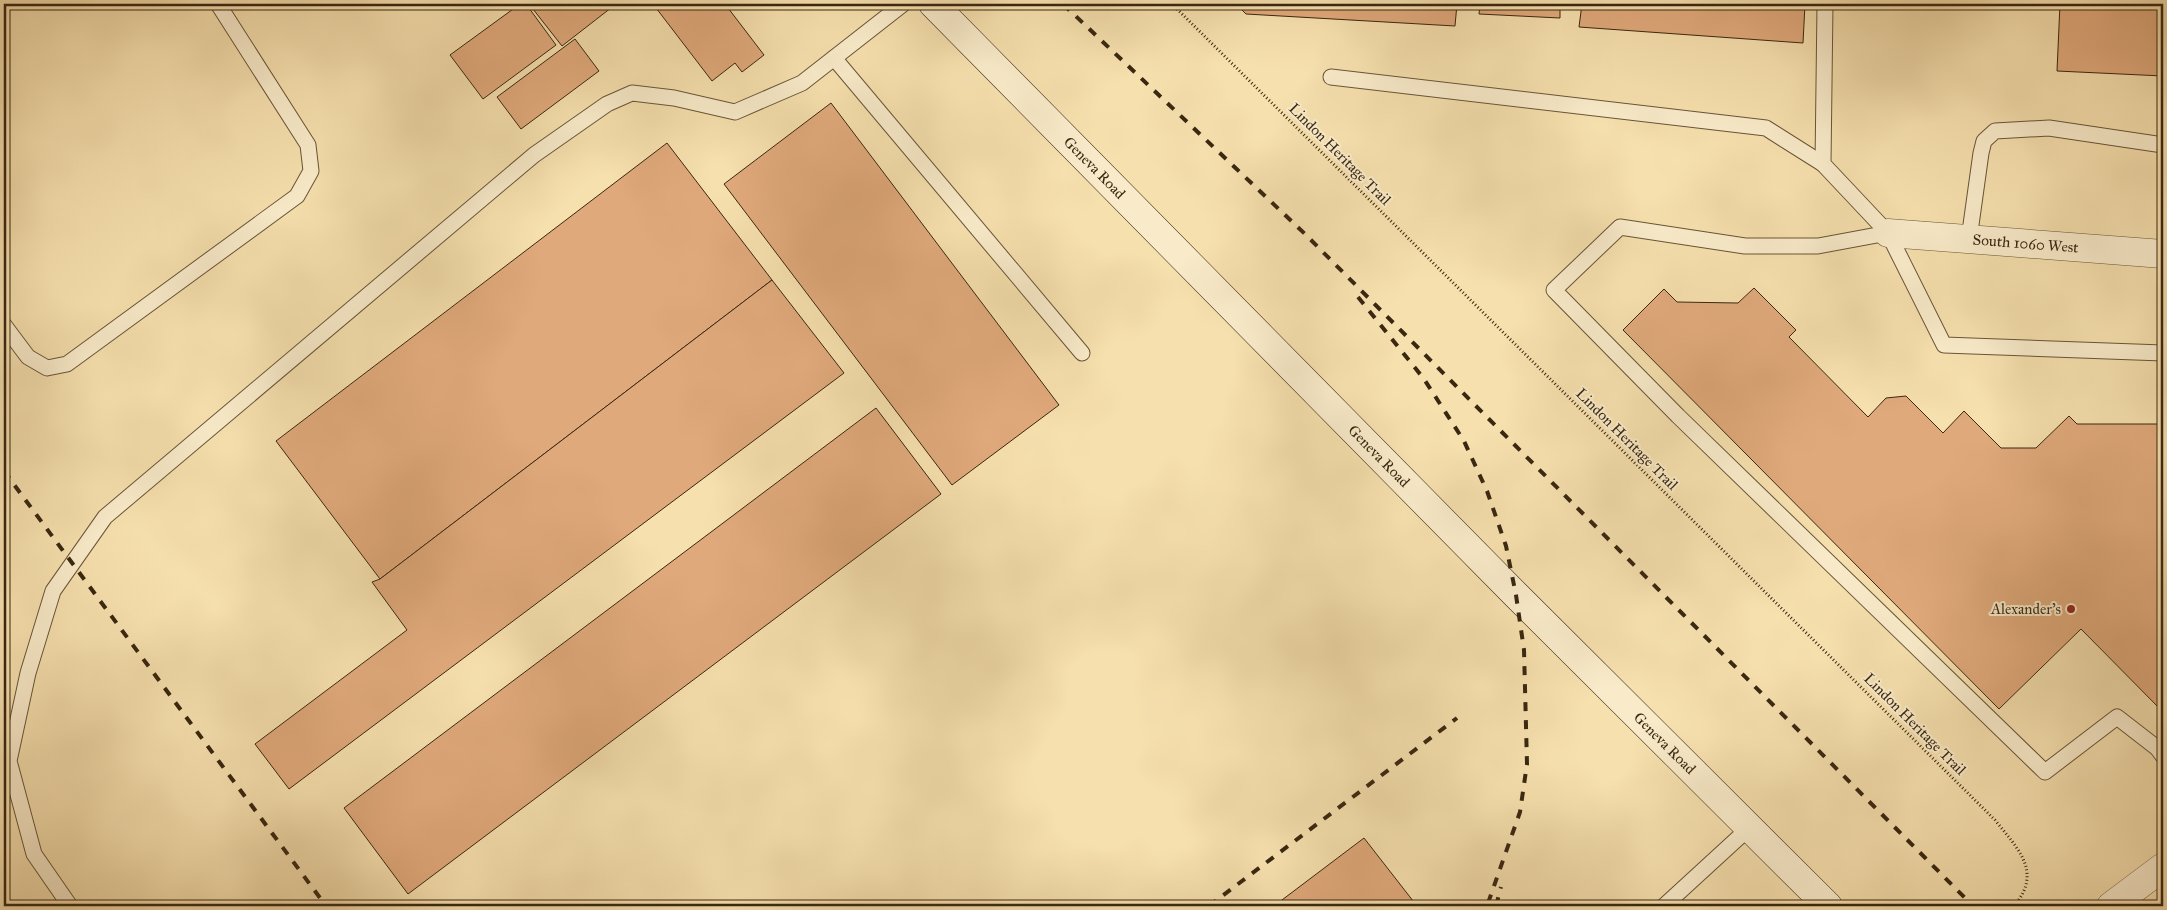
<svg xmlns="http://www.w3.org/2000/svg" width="2167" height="910" viewBox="0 0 2167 910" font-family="'IM FELL Great Primer',serif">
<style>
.building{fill:#e0a97b;stroke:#392711}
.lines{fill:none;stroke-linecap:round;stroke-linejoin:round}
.service-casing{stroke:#685538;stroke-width:17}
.minor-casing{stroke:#685538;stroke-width:29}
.tertiary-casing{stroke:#685538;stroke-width:29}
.secondary-casing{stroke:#392711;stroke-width:29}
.path{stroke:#392711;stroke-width:3;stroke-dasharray:1 2.5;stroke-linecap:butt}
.service{stroke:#f9ebca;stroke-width:15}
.minor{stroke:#f9ebca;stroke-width:28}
.tertiary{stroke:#f9ebca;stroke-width:28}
.secondary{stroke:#f9ebca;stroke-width:28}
.rail{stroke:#392711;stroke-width:4;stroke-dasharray:9 9;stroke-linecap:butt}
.poi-dot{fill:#8f2418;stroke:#f9ebca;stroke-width:2}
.labels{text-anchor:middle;stroke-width:4;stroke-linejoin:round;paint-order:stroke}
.street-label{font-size:15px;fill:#392711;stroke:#f9ebca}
.poi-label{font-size:15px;fill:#392711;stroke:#f9ebca;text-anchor:end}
</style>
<rect width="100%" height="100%" fill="#f6e0ae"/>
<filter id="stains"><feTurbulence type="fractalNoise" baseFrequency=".004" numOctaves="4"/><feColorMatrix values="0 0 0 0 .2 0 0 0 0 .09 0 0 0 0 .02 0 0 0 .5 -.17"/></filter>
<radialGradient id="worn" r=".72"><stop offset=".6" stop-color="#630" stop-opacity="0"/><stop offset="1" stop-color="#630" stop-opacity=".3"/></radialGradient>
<g class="building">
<polygon points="520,4 526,4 556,45 483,99 450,55"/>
<polygon points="529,4 616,4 562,46"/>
<polygon points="653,4 725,4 764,55 742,72 735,63 712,81"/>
<polygon points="1236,4 1457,4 1455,26 1246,14"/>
<polygon points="1480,4 1560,4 1560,18 1479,14"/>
<polygon points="1582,4 1805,4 1803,43 1579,27"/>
<polygon points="2060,4 2163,4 2163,76 2057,71"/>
<polygon points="575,39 599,71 521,129 497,97"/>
<polygon points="831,103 1059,405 952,485 724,184"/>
<polygon points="667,143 772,280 380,579 276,441"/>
<polygon points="772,280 844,373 289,789 255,744 407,630 372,582 380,579"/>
<polygon points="1754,288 1796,330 1789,337 1868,417 1886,398 1906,396 1943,433 1964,411 2001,448 2036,448 2069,416 2077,424 2163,424 2162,711 2081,629 1999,709 1623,330 1664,289 1677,302 1738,303"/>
<polygon points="876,408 941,494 408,894 344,808"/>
<polygon points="1364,838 1417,906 1274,906"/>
</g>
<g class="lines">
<g class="service-casing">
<g id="service">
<polyline points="1825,4 1823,164 1888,233 1944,345 2163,353"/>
<polyline points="834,58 1082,353"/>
<polyline points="1331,77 1766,128 1823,164"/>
<polyline points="1888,233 1818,246 1745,246 1620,227 1554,290 1678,416 2045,772 2117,717 2157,748 2163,756"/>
<polyline points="1969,239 1981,153 1984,141 1995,131 2049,128 2163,145"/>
<polyline points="4,325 28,357 47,368 67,364 297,196 311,171 308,145 218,4"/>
<polyline points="70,906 34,854 9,761 28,673 53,591 105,517 534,155 607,104 632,93 674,98 735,112 802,83 903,4"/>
<polyline points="1664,906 1749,828"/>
</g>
</g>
<g class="minor-casing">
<g id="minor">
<path id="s1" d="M1888,233L2163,254"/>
</g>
</g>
<g class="tertiary-casing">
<polyline id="tertiary" points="2111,906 2163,867"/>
</g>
<g class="secondary-casing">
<g id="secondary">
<path id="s2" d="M933,4L1516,595L1828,906"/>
</g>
</g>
<path class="path" d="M1172,4L1995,820C2018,849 2043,872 2014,906"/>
<use href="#service" class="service"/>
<use href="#minor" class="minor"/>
<use href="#tertiary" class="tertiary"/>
<use href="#secondary" class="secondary"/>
<g class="rail">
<polyline points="1063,4 1305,234 1973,906"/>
<polyline points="1358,297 1424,379 1464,441 1487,491 1506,546 1516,595 1524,650 1527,764 1520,812 1487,906"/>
<polyline points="4,471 326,906"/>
<polyline points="1209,906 1457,718"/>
<polyline points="1496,906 1501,887"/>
</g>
</g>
<circle class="poi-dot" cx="2071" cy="609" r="5"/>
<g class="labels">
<g class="street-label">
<text transform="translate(1340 154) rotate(45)" y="5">Lindon Heritage Trail</text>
<text dy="5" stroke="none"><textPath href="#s2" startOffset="230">Geneva Road</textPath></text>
<text dy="5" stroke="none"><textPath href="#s1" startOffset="138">South 1060 West</textPath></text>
<text transform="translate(1627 439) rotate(45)" y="5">Lindon Heritage Trail</text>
<text dy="5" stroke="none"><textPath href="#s2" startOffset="635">Geneva Road</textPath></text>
<text transform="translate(1915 724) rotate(45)" y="5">Lindon Heritage Trail</text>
<text dy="5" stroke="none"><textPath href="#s2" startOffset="1040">Geneva Road</textPath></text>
</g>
<g class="poi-label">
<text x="2061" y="614">Alexander's</text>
</g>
</g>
<rect width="2167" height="910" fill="none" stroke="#f6e0ae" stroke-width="20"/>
<rect x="5" y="5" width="2157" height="900" fill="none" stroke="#392711" stroke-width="2.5"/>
<rect x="10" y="10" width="2147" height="890" fill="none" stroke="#392711"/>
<rect width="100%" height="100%" filter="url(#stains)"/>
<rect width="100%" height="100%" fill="url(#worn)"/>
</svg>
